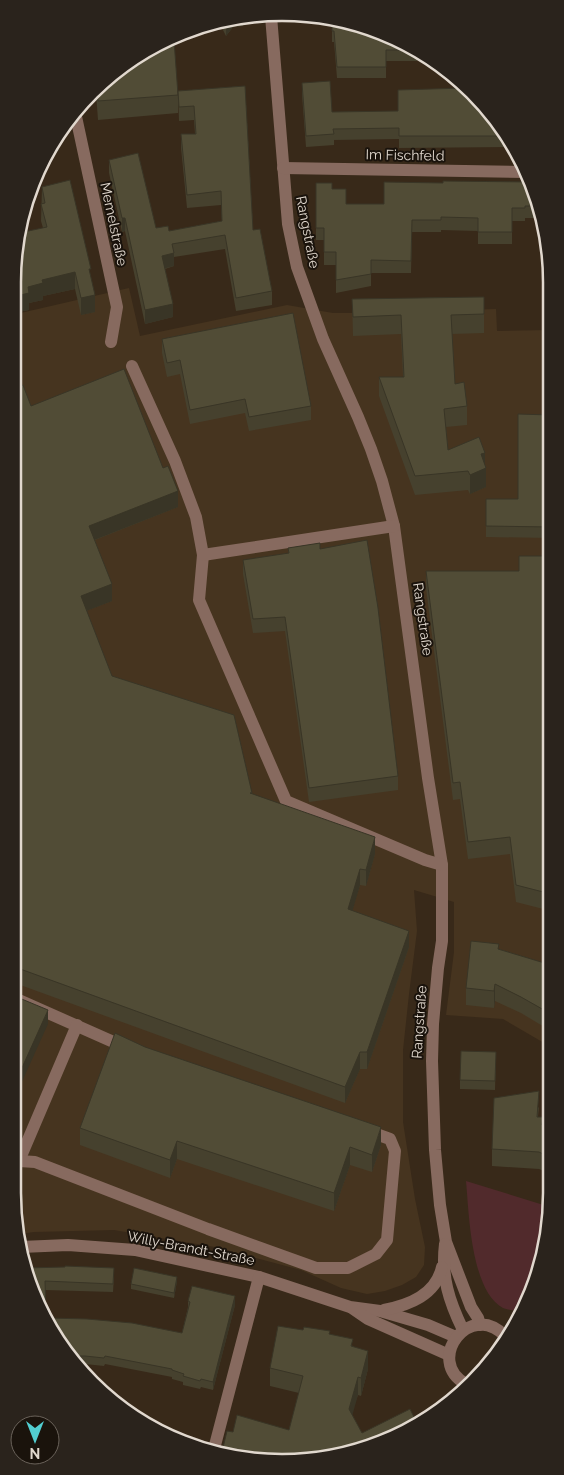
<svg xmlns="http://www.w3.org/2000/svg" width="564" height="1475" viewBox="0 0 564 1475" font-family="Raleway,sans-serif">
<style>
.built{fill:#46341f}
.green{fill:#512a2c}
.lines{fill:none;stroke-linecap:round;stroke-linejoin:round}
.minor{stroke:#876a5f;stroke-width:12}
.wall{fill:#46412e}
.shaded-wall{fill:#393526}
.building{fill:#514c36;stroke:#393526}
.labels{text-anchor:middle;stroke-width:4;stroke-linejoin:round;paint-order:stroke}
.street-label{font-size:14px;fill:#e1d8ce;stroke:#1a130c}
.rim{fill:none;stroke:#e1d8ce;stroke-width:2.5}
</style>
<rect width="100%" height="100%" fill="#382919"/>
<g class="built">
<polygon points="129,288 140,336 287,305 333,313 369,313 496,309 497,331 549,330 551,1047 503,1019 446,1015 454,952 454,902 414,890 417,931 409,994 403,1050 403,1122 415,1199 425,1247 424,1265 416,1277 402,1285 385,1291 367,1294 341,1288 301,1270 215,1247 114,1230 34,1232 19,1234 12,1193 12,315"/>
<polygon points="551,1114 551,1193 550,1207 541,1205"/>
</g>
<path class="green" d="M466,1181L550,1207L542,1263L519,1311C514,1310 507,1310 503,1308C471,1291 469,1214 466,1181Z"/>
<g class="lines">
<g class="minor">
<polyline points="271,16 288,224 297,267 323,339 358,417 371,449 382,481 394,526 428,778 442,865 442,941 438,968 433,1024 432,1061 435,1150 440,1205 446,1242 471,1307 478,1318 480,1325"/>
<polyline points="75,112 117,307 111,342"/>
<polyline points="283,168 527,172"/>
<polyline points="132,366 175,461 196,517 203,555 199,600 286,801 425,860 442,865"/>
<polyline points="203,555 394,526"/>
<polyline points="12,997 127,1048"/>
<polyline points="19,1161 77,1025"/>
<polyline points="12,1167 19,1161 35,1162 208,1229 316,1268 348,1268 376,1254 387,1240 395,1151 390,1139 365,1130"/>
<path d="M445,1244C441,1277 449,1301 463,1330"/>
<polyline points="21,1247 68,1245 135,1250 259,1277 350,1307 380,1311 428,1325 456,1337"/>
<polyline points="352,1308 368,1319 449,1355"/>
<path d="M384,1310C409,1305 436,1295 442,1267"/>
<path d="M466,1384C424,1361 470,1298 506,1337"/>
<polyline points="214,1449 259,1277"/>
</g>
</g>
<g class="wall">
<polygon points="243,16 243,26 233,27 226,36 222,28 207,28"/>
<polygon points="332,20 417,49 424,55 417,55 417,61 386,61 386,78 337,78 334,42 332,42"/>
<polygon points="148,48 178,95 178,113 98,120 96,93"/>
<polygon points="302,83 332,112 398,111 467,100 484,104 513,147 399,148 399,139 334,140 334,145 306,147 302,95"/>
<polygon points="245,86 253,230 272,291 272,305 236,311 225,249 174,257 174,266 165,269 173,317 145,324 125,231 122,232 109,173 109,160 156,228 169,231 222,221 221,205 187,208 181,148 181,134 195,134 194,120 179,121 178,91"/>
<polygon points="530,182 540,218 525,218 525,221 512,221 512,244 478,244 478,231 441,230 441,232 412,232 411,273 371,273 371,286 336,293 336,265 324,265 324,240 316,240 316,183 332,189 346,204 384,204 443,183"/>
<polygon points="42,187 91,279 95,312 81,315 75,289 43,296 43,300 29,303 29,310 12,313 12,282 43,228 41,221"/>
<polygon points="484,297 484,333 452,334 455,384 467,406 467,425 446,427 448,450 485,465 486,487 470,494 468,490 415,495 379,396 379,377 403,377 401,334 353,336 352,299"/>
<polygon points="162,339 311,406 311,420 249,431 245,413 190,424 180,374 167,377 162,353"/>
<polygon points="12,366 20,386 31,406 178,507 95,540 112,601 86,611 112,676 234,715 252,794 375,854 366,886 360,885 352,911 409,947 367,1069 360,1069 345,1103 12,982"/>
<polygon points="550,415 550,538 486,537 486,499 518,499"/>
<polygon points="288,548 320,549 398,776 398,790 309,802 285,631 253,633 243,574 243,560 288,554"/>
<polygon points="550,556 551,911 516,902 510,854 468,859 460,799 453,800 426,588 426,571 519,571"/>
<polygon points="499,949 551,965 551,1031 521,1013 495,1001 494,1008 466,1005 466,988"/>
<polygon points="145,1047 381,1145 372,1172 350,1165 334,1211 177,1159 170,1178 80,1145 80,1128"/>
<polygon points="496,1052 495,1090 460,1089 460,1080"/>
<polygon points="539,1107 538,1117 543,1125 551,1129 551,1174 539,1169 492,1166 492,1149"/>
<polygon points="114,1277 113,1292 45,1290 27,1280"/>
<polygon points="177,1281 174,1298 131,1289 131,1284"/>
<polygon points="188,1301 235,1305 213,1390 201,1387 200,1389 183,1385 183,1382 172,1379 172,1377 105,1364 104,1366 85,1364 76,1364 49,1318 182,1333 188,1307"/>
<polygon points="303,1330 330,1334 353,1346 368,1369 361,1396 358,1395 335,1457 233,1432 289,1430 299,1393 270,1386 270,1368"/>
</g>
<g class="shaded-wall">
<polygon points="233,20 233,27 226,36 226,22"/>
<polygon points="56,142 59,142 59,151 51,152"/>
<polygon points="122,218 125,218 125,231 122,232"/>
<polygon points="174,253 174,266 162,269 162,256"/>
<polygon points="75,272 75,289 43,296 43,300 29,303 29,310 12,313 12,297 28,287 42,280"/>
<polygon points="95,295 95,312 81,315 81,298"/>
<polygon points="173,304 173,317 145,324 145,310"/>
<polygon points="485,453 485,469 486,468 486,487 470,494 470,475 481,454"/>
<polygon points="178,491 178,507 89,542 89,526"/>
<polygon points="112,584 112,601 81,613 81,596"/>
<polygon points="375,837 375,854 366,886 366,870"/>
<polygon points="360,869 360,885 348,926 348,909"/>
<polygon points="409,931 409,947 367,1069 367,1052"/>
<polygon points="495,984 495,1001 494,1008 494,991"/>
<polygon points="48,1010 48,1024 12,1104 12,1090"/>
<polygon points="360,1052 360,1069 345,1103 345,1087"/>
<polygon points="381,1127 381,1145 372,1172 372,1155"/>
<polygon points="177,1141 177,1159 170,1178 170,1160"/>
<polygon points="350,1147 350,1165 334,1211 334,1193"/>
<polygon points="177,1277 177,1281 174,1298 174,1293"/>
<polygon points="235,1296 235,1305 213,1390 213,1382"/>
<polygon points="368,1351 368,1369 361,1396 361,1378"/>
<polygon points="358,1377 358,1395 349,1427 349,1409"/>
</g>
<g class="building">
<polygon points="332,20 352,22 417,49 417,50 386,50 386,67 337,67 334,31 332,31"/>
<polygon points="174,40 178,95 98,101 97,92 148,48"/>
<polygon points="330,81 332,112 398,111 398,90 465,88 467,90 467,100 480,100 484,104 505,136 399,136 399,128 333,129 334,134 306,136 302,83"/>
<polygon points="245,86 253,230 260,229 272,291 236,298 225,235 172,244 174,253 162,256 173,304 145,310 125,218 122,218 109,160 138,153 156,228 168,226 169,231 222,221 221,191 187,195 181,134 196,134 194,106 179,107 178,91"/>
<polygon points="70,180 91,269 89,269 95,295 81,298 75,272 42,280 43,283 28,287 29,293 12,297 12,282 19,233 47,227 41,204 45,203 42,187"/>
<polygon points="443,181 530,182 537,206 525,206 525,208 512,208 512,232 478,232 478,218 441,217 441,220 412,220 411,261 371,260 371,274 336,280 336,252 324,252 324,228 316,228 316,183 332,183 332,189 346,189 346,204 384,204 384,182 443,183"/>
<polygon points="484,297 484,314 451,315 455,384 464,382 467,406 444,409 448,450 479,437 485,453 481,454 486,468 470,475 468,471 415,476 379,377 404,377 401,315 353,317 352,299"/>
<polygon points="293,313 311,406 249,417 245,399 190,410 180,360 167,363 162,339"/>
<polygon points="12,366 20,386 23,385 31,406 124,369 163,468 168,466 178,491 89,526 112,584 81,596 112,676 234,715 252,793 250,793 375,837 366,870 360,869 348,909 409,931 367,1052 360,1052 345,1087 12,966 12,709 16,711 12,701"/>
<polygon points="518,414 550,415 550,527 486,526 486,499 518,499"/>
<polygon points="367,540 378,608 398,776 309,788 285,617 253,619 243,560 289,553 288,548 320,543 320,549"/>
<polygon points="519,556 550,556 551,894 516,885 510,837 468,842 460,782 453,783 426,571 519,571"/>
<polygon points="471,941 499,944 498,949 551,965 551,1014 521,997 495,984 494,991 466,988"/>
<polygon points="12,995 48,1010 12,1090"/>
<polygon points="115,1033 145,1047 381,1127 372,1155 350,1147 334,1193 177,1141 170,1160 80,1128"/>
<polygon points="461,1051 496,1052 495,1081 460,1080"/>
<polygon points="539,1091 537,1117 543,1117 542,1125 551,1129 551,1158 539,1152 492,1149 494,1098"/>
<polygon points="65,1266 114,1268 113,1284 45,1281 46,1314 27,1280 25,1268 65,1267"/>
<polygon points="134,1268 177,1277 174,1293 131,1284"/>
<polygon points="192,1286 235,1296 213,1382 201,1379 200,1381 183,1376 184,1374 172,1370 172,1369 105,1356 104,1358 85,1356 71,1356 49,1318 87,1319 132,1323 182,1333 190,1302 188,1301"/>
<polygon points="278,1326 303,1330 304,1327 330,1331 329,1334 353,1339 351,1346 368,1351 361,1378 358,1377 349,1409 362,1433 410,1409 417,1423 335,1457 247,1460 222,1452 227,1431 233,1432 237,1415 289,1430 303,1376 270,1368"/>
</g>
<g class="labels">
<g class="street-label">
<text transform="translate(405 155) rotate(1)" y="5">Im Fischfeld</text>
<text transform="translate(114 224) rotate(78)" y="5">Memelstraße</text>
<text transform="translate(308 232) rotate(79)" y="5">Rangstraße</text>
<text transform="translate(423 619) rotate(82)" y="5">Rangstraße</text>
<text transform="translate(419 1022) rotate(-86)" y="5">Rangstraße</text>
<text transform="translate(191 1248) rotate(11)" y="5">Willy-Brandt-Straße</text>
</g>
</g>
<path d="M0 0H564V1475H0ZM282 21H282A261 261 0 0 1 543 282V1193A261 261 0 0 1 282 1454H282A261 261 0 0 1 21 1193V282A261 261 0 0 1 282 21Z" fill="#2a231c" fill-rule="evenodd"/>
<path class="rim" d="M282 21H282A261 261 0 0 1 543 282V1193A261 261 0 0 1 282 1454H282A261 261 0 0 1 21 1193V282A261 261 0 0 1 282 21Z"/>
<g transform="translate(35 1440) rotate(180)"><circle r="24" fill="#1a130c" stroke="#6a625a"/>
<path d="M0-4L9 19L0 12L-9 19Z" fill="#52cdd0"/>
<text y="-8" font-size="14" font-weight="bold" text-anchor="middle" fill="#e1d8ce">N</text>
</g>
</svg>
